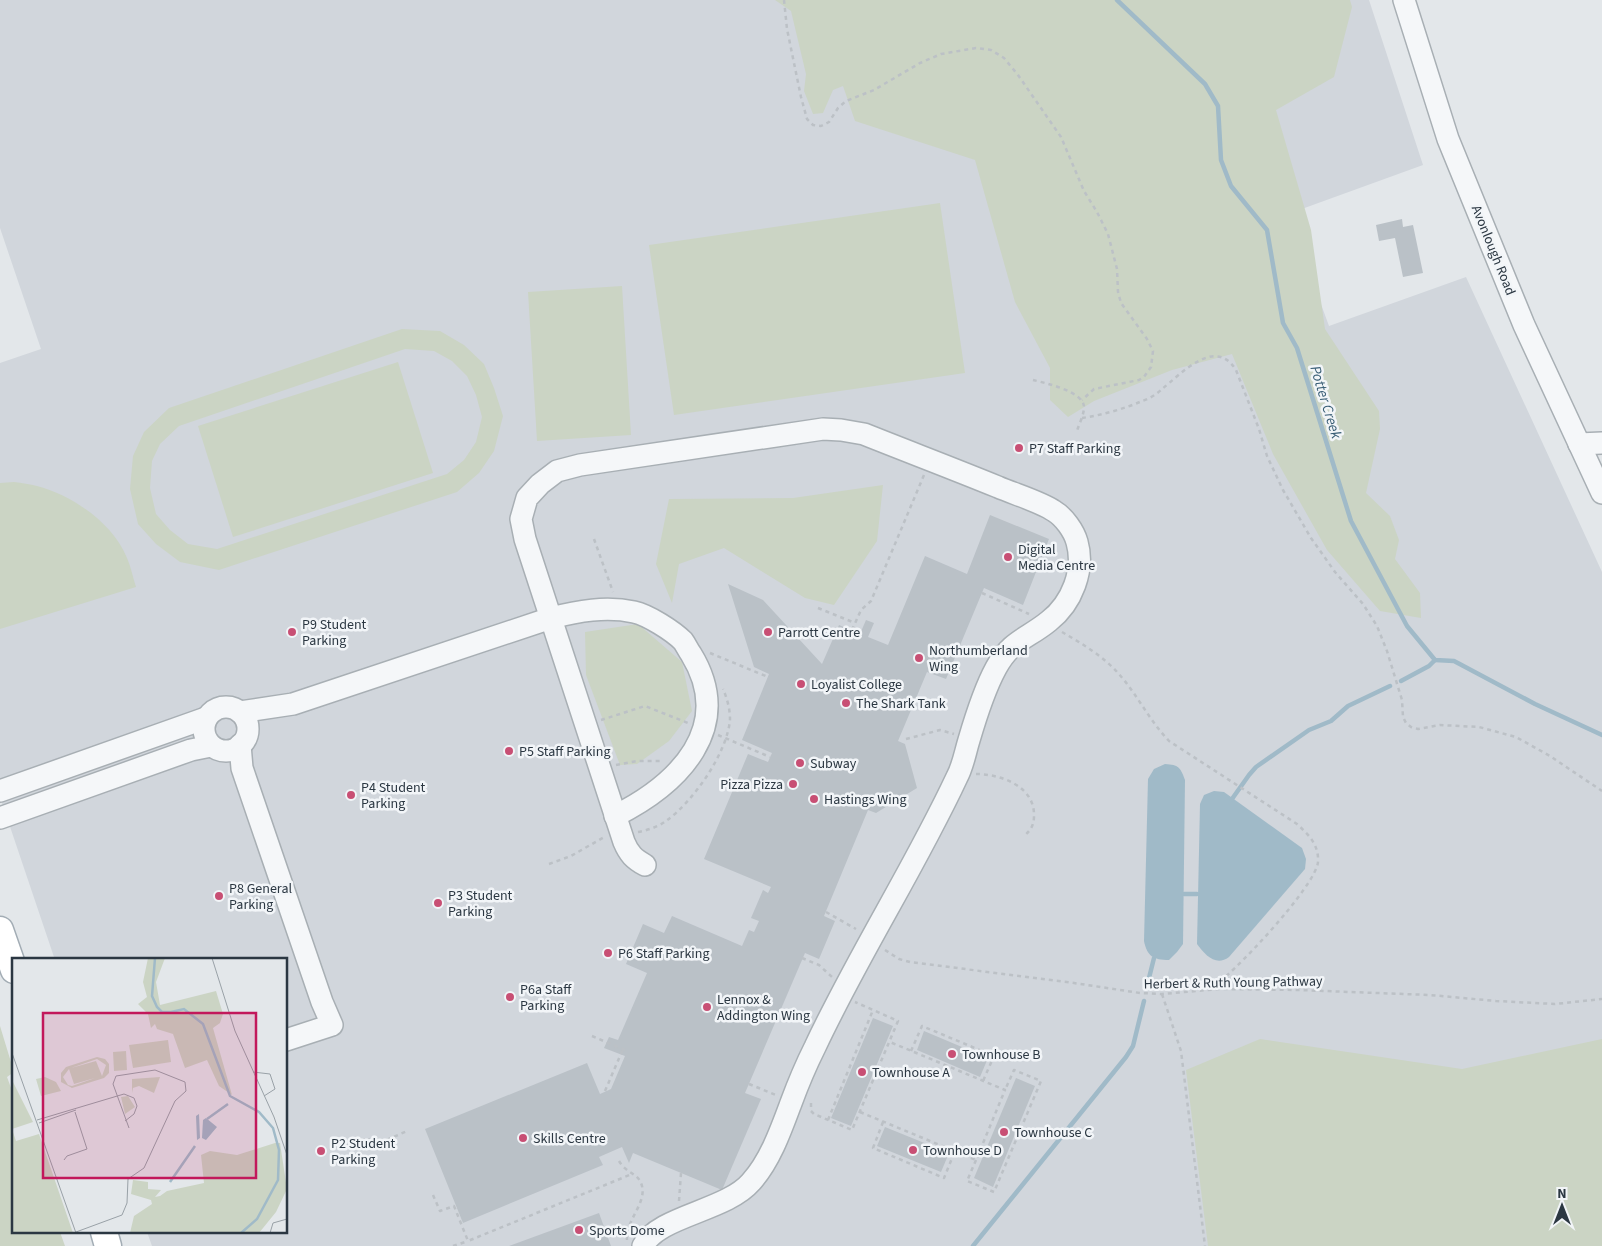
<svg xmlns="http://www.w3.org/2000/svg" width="1602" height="1246" viewBox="0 0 1602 1246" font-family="'Source Sans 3',sans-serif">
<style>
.built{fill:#d1d6dc}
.green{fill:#cbd4c4;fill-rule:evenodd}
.water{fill:#a0bac8}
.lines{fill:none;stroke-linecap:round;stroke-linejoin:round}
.stream{stroke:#a0bac8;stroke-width:4.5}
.building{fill:#bac1c7}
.minor-casing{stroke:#a8afb4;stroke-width:24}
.major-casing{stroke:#a3adb5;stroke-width:29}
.path{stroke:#bcc1c6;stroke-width:2.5;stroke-dasharray:4 4;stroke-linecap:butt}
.minor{stroke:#f5f7f9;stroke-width:21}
.major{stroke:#fff;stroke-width:26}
.poi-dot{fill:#c84f74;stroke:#f2f5f8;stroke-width:2}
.labels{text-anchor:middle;stroke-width:5;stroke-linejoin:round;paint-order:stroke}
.street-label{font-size:14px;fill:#2b3742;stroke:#f2f5f8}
.poi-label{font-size:14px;fill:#2b3742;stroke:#f2f5f8;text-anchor:start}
.water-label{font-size:15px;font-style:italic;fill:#375c74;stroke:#f2f5f8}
.inset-river{fill:none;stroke:#a0bac8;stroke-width:2.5}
.inset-road{fill:none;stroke:#99a1a7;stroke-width:1}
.view{fill:#c2185b;fill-opacity:0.15;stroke:#c2185b;stroke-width:2.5}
.inset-edge{fill:none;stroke:#2b3742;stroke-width:2.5}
</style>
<rect width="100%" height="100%" fill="#e3e7ea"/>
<polygon class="built" points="0,0 1369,0 1423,165 1288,214 1329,326 1466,277 1602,572 1602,1246 152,1246 147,1232 286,1232 286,960 55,960 0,797 0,363 41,349 0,228"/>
<g class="green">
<polygon points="775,0 1350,0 1352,7 1334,77 1276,110 1311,230 1325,329 1379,411 1380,429 1366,493 1390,516 1399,540 1395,559 1420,593 1421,618 1380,611 1327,550 1273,454 1232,354 1172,370 1094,401 1068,417 1050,400 1050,368 1015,302 975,160 855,121 843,86 833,90 823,113 813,114 804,91 806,74 791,11"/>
<polygon points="940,203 965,373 674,415 649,245"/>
<polygon points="622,286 631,435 537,441 528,292"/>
<path d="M402,329L440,331L464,345L484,364L494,388L503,416L494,451L479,473L457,492L219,570L180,562L156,544L138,524L130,489L133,456L144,432L169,408ZM405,349L434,351L452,361L467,376L476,395L482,417L476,442L464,460L447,474L217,549L188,544L170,530L156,514L150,488L152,461L160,444L179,426Z"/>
<polygon points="398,362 433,473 233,537 198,426"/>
<path d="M14,482C22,483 30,484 37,486C72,495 113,523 127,558C131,567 133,578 136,587L0,629V483Z"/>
<polygon points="883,485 877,541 834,605 805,598 724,548 679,564 672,603 656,564 669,499 793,498"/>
<polygon points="638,624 682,662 692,711 669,741 637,764 620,765 586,675 585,632"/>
<polygon points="0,1026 14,1072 7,1077 14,1096 14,1232 60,1232 65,1246 0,1246"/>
<polygon points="1260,1039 1462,1069 1602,1039 1602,1246 1208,1246 1186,1070"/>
</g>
<g class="water">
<path d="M1165,764C1179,765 1180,767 1185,780L1183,944L1177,952L1169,960C1153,960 1147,956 1144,941L1148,779L1154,769Z"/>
<path d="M1214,791L1224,792L1302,848L1306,859L1305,869L1229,957C1216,967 1205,955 1197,944L1200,804L1204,795Z"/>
</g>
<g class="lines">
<g class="stream">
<polyline points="1117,0 1205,84 1218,106 1221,160 1231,186 1267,230 1283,323 1297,348 1351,521 1407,626 1435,660 1454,661 1535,704 1602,735"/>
<polyline points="1401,681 1429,666 1435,660"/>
<polyline points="1232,799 1249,775 1256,767 1309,730 1331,721 1348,706 1390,686"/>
<polyline points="1184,894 1197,894"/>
<polyline points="1147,986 1154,958"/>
<polyline points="973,1246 1126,1057 1133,1046 1144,1001"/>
</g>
</g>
<g class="building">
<polygon points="1402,219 1403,227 1413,225 1423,273 1403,277 1395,238 1379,241 1376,225"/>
<polygon points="990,515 1049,539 1023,605 984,588 946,679 927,672 898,741 905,744 917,788 876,813 868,810 824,916 835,921 819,959 805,953 745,1093 761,1099 722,1190 633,1153 629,1163 622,1147 599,1157 603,1165 463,1223 425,1129 587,1063 600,1094 611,1089 625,1056 604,1048 609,1037 618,1040 647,973 626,964 643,924 664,933 672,916 742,946 749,930 754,932 759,921 751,918 763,890 768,893 771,887 704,859 748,754 768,762 772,753 742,740 769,674 754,667 728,584 763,600 822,664 839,625 860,634 866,620 874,623 868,637 888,645 925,556 967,574"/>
<polygon points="873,1018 893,1026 851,1126 831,1118"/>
<polygon points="924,1031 988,1058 980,1077 917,1050"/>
<polygon points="1016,1078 1035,1086 993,1187 974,1178"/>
<polygon points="885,1127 949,1153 941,1172 877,1146"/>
<polygon points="599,1213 611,1246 509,1246"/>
</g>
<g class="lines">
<g class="minor-casing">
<g id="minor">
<polyline points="1404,0 1448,139 1524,325 1602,493"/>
<polyline points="1579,444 1602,443"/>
<circle cx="226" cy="729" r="22"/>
<path d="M240,712L293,704L551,618C578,611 606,606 634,612C648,615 673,631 683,641C686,645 688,650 691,654C736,727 679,784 615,816"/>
<polyline points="240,745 242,768 322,1002 332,1025 286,1040"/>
<polyline points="0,791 206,718"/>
<polyline points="0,818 191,750 211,746"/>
<path d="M643,1246C658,1216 726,1211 751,1182C770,1161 781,1130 791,1103C798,1084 806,1065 815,1047C858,955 914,869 957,777C963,766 965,753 969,740C976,716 984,690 996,668C1011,640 1027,639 1049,621C1072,603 1085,570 1077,542C1074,531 1064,517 1054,511C1041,502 1014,494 998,487C954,469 909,452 864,434L841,430L823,429L580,465L557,471L540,484L527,498L521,519L525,539L624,842C629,854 634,859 645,865"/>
</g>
</g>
<g class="major-casing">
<g id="major">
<polyline points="0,930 14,970"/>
<polyline points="104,1232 108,1246"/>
</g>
</g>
<g class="path">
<polyline points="784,0 787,29 801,97 807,119 813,125 821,126 829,122 838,108 846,101 874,90 920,63 941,54 976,48 991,50 1004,58 1018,75 1061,137 1084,191 1097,212 1108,234 1117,269 1118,292 1121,303 1147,339 1153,351 1151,367 1144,377 1139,380 1094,389 1082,400"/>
<path d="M1033,380C1046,383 1084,392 1084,407C1084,415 1079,424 1077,431"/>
<path d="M1082,418C1102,415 1124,409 1142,401C1149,399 1157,394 1162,389C1181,374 1215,336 1236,370L1259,429L1267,456L1283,490L1311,538L1335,572L1363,604L1377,626L1387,651L1402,700L1403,717L1406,723L1411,727L1418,729L1440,725L1479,727L1516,737L1550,756L1602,791"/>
<polyline points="594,539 613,592"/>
<polyline points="982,593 1029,614"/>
<polyline points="818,608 855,623"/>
<polyline points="852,630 861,610 871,601 924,475"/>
<path d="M1062,632C1081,643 1103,656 1118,673C1137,694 1149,720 1169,741L1297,824C1309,835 1319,845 1318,862C1316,886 1232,976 1210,989"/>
<polyline points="710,653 768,677"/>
<polyline points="601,720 645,706 688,723"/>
<polyline points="718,735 770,757"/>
<polyline points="906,739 940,730 954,734"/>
<polyline points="616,765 637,761 663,761"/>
<path d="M976,774C1000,774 1035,786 1034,816C1034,825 1031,830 1024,836"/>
<path d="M638,832C648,830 658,827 666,821C693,802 728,752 730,719C730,709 727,698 723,689"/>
<polyline points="549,864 571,856 606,836"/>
<polyline points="826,912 856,929"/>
<polyline points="885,950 899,959 910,962 1074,983 1140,993 1162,994 1219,989 1298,990 1430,995 1496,1001 1555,1004 1602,999"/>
<polyline points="802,958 819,965 832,977"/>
<polyline points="1162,994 1181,1051 1205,1246"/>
<polyline points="592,1036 627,1051"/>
<polyline points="911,1051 922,1026 994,1056 983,1081"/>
<polyline points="749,1084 776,1095"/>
<polyline points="605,1091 623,1049"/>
<polyline points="811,1103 811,1111 814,1114 852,1130 898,1021 855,1002"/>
<polyline points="860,1112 976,1160 1005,1090 890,1042"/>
<polyline points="828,1120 873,1010"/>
<polyline points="883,1122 873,1148 944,1178 955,1151"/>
<polyline points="346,1146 368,1138 373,1146 407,1131"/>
<polyline points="976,1160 967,1181 994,1192 1041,1081 1014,1070 1005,1090"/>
<path d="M619,1161C626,1173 637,1173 641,1183C649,1202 625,1220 627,1240"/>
<polyline points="433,1195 440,1211 454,1206 468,1241 632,1174"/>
<polyline points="679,1201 681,1173"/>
<polyline points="453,1246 468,1241"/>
</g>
<use href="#minor" class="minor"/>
<use href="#major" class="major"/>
</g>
<g class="poi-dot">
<circle cx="1019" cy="448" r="5"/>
<circle cx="1008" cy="557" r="5"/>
<circle cx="292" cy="632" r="5"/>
<circle cx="768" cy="632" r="5"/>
<circle cx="919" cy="658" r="5"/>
<circle cx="801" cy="684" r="5"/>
<circle cx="846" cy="703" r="5"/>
<circle cx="509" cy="751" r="5"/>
<circle cx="800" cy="763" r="5"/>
<circle cx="793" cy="784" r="5"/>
<circle cx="351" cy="795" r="5"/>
<circle cx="814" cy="799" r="5"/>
<circle cx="219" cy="896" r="5"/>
<circle cx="438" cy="903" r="5"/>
<circle cx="608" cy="953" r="5"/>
<circle cx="510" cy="997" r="5"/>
<circle cx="707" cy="1007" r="5"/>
<circle cx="952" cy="1054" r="5"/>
<circle cx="862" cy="1072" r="5"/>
<circle cx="1004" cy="1132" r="5"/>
<circle cx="523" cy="1138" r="5"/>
<circle cx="913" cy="1150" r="5"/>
<circle cx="321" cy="1151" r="5"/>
<circle cx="579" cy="1230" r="5"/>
</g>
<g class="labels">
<g class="street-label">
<text transform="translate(1494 250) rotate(68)" y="5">Avonlough Road</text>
<text transform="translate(1233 982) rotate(-1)" y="5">Herbert &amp; Ruth Young Pathway</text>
</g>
<g class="poi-label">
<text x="1029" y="453">P7 Staff Parking</text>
<text x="1018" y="554">Digital<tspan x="1018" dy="16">Media Centre</tspan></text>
<text x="302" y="629">P9 Student<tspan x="302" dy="16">Parking</tspan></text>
<text x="778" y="637">Parrott Centre</text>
<text x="929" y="655">Northumberland<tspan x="929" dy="16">Wing</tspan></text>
<text x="811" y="689">Loyalist College</text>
<text x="856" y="708">The Shark Tank</text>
<text x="519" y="756">P5 Staff Parking</text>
<text x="810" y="768">Subway</text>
<text x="783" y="789" text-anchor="end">Pizza Pizza</text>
<text x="361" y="792">P4 Student<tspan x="361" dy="16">Parking</tspan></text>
<text x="824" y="804">Hastings Wing</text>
<text x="229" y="893">P8 General<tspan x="229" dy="16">Parking</tspan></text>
<text x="448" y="900">P3 Student<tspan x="448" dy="16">Parking</tspan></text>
<text x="618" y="958">P6 Staff Parking</text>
<text x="520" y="994">P6a Staff<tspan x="520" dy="16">Parking</tspan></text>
<text x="717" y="1004">Lennox &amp;<tspan x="717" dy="16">Addington Wing</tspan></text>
<text x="962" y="1059">Townhouse B</text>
<text x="872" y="1077">Townhouse A</text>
<text x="1014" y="1137">Townhouse C</text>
<text x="533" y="1143">Skills Centre</text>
<text x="331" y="1148">P2 Student<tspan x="331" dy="16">Parking</tspan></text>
<text x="923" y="1155">Townhouse D</text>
<text x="589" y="1235">Sports Dome</text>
</g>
<g class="water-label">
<text transform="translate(1326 402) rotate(73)" y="5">Potter Creek</text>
</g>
</g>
<g transform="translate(12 958)">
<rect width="275" height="275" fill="#e3e7ea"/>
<path d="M136,0H153L144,24L148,47L204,33L211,56L208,65L201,70L220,137L207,128L195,102L173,110L161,76L145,71L143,66L139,70L136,56L126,46L135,39L131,24ZM156,82L159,104L121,110L117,87ZM114,93L115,112L102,113L101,94ZM85,99L93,101L97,106V115L92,120L60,130L49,124V115L54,109ZM85,101L94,107L90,118L84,103L59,110ZM57,111L62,126L83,120L60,128L56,127L51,119ZM33,119L44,124L49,133L29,138L24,121ZM148,119L142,135L127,128L121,130L120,135V121ZM0,122L21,164L0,171L4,183L27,176L61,275H0ZM116,138L123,149L113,156L109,139ZM263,185H268L275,231L264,254L247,275H118L122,258L140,246L139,242L119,236L121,222L136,224V231L149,232L143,239L148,238L155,233L192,225L189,197L198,193L225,197Z" fill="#cbd4c4" fill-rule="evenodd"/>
<path d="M187,156L188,180L185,182L184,158ZM194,160L205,169L194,182L190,180L191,162Z" fill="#a0bac8"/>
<path class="inset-river" d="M143,0L140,38L145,49L150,54H159L172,51L191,66L218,138L247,154L261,170L267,192L266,222L245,261L229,275M195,161L216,146M158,224L183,188"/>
<path class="inset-road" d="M200,0L223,73L262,159L275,197M0,95L64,275M241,114L258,116L263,131L252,138M25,162L112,136L122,140L125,148L122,156L113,163M27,165L64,152M52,202L55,198L75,191L63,154M64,274L110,257L115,245L116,221L132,210L163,143L174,133L173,124L143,112L104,118L101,126L117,170M258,275L261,265L275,261"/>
<path class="view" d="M31,55H244V220H31Z"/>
<rect width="275" height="275" class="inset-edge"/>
</g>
<g transform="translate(1562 1206)" stroke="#f2f5f8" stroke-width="4" paint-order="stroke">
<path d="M0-4L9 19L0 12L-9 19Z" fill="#2b3742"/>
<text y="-8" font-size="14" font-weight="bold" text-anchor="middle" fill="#2b3742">N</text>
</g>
</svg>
